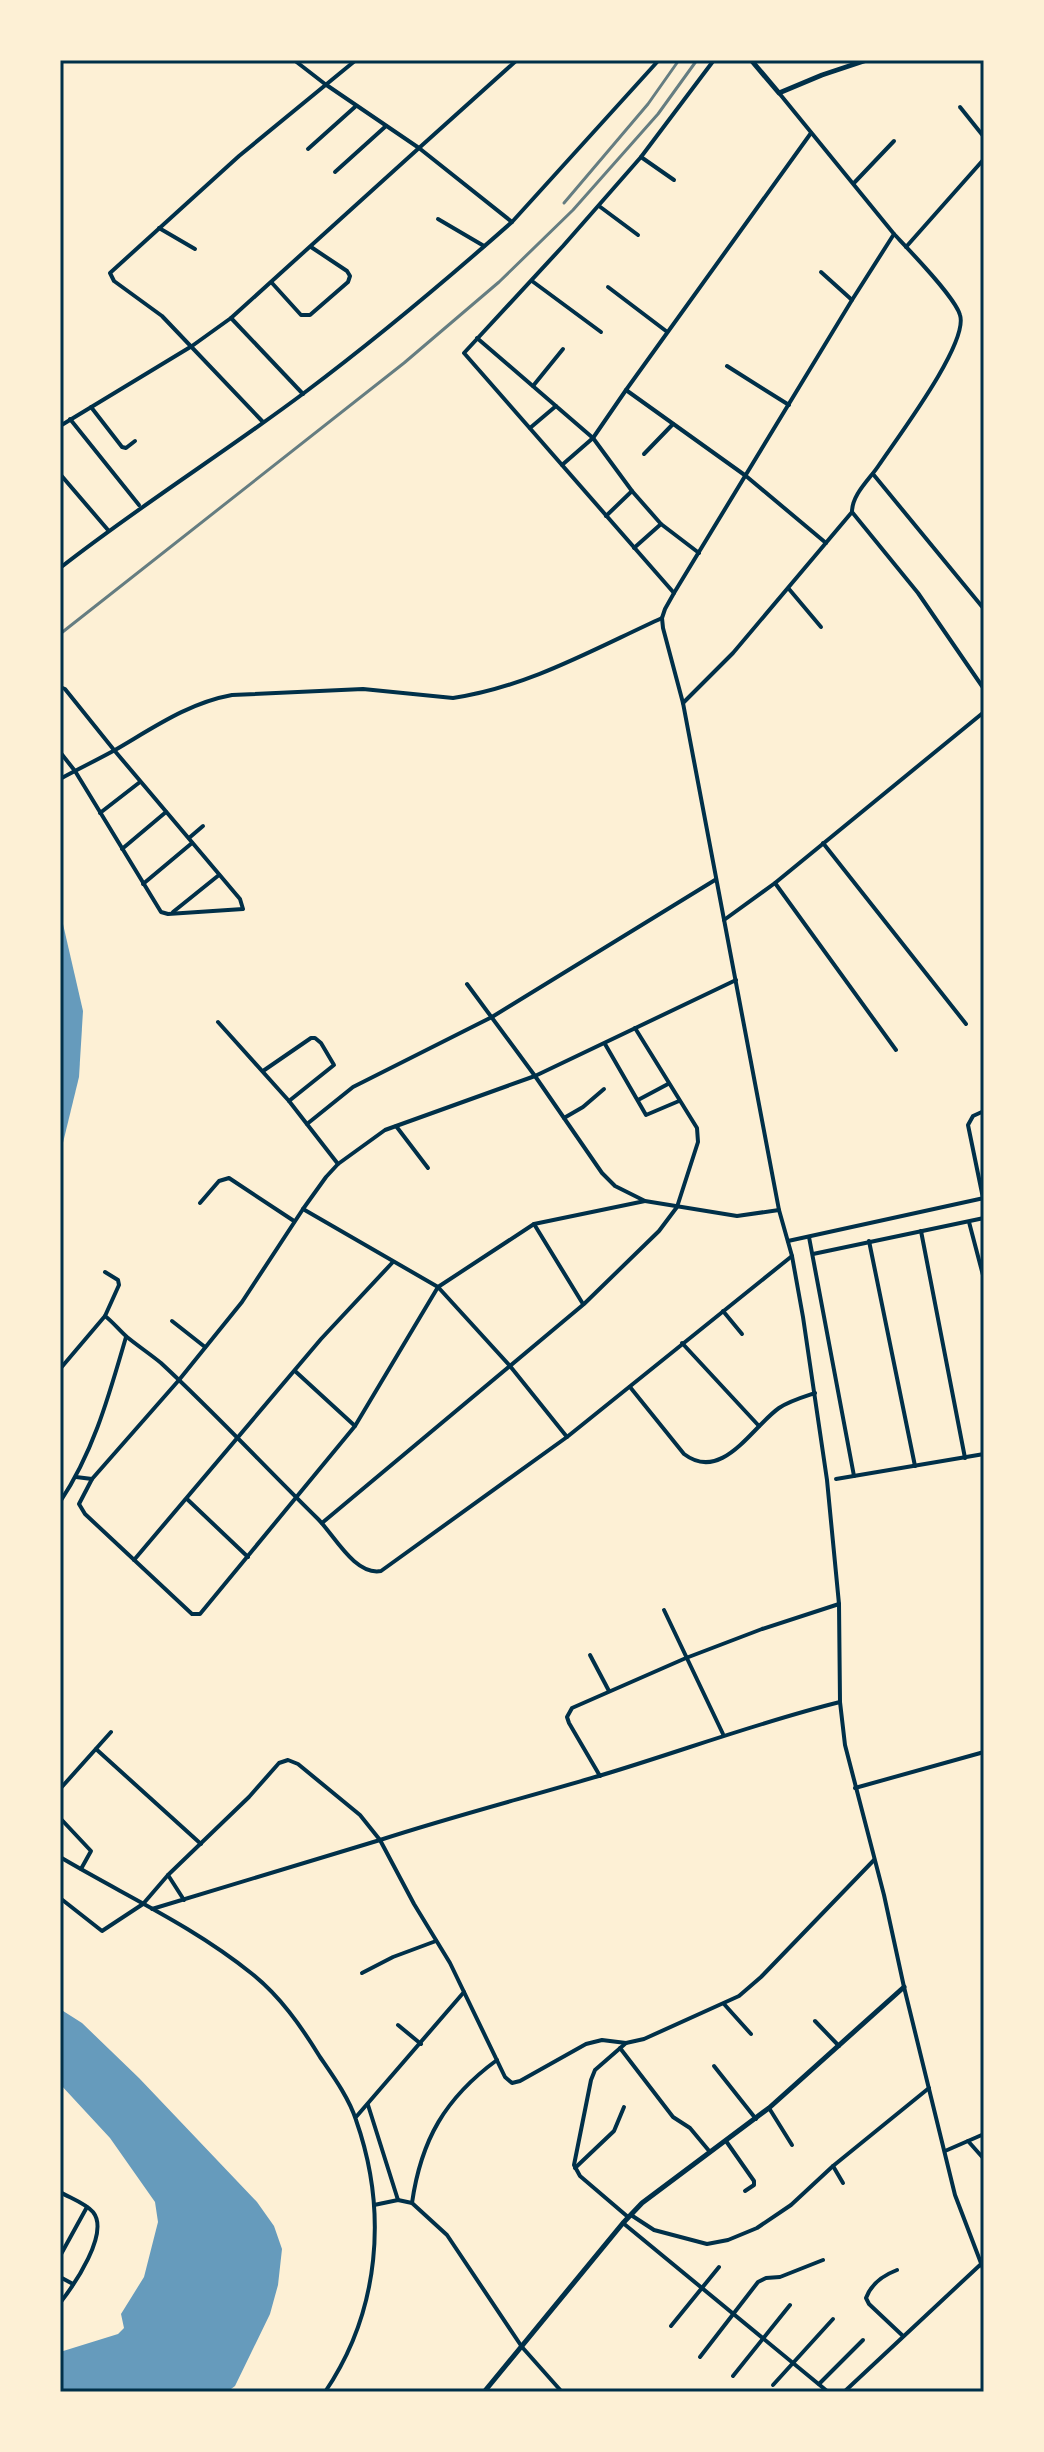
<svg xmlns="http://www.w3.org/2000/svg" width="1044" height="2452" viewBox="0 0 1044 2452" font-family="Raleway,sans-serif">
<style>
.water{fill:#669bbc}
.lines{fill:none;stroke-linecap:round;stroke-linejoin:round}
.minor{stroke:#003049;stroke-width:4}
.tertiary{stroke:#003049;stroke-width:5}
.rail{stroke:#657d81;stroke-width:3}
.neatline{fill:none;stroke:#003049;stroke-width:3}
</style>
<rect width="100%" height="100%" fill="#fdf0d5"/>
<g class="water">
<polygon points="60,911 83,1011 79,1077 60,1155"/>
<polygon points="60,2009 82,2023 139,2078 257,2202 274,2226 282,2249 278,2285 270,2314 235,2386 227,2392 60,2392 60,2352 118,2334 124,2328 121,2314 144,2277 158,2222 155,2202 110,2138 60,2084"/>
</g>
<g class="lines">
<g class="minor">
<polyline points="294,60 325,84 419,148 517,60"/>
<polyline points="779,93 894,234 852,300 674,593 665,609 662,618 663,628 683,703 779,1210 792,1256 803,1317 827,1480 839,1604 840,1702 845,1745 884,1895 904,1987 955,2195 984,2271"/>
<polyline points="960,107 984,137"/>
<polyline points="811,133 626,390 746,476 826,543"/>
<polyline points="308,149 356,106"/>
<polyline points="641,157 674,180"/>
<polyline points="335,172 386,126"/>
<polyline points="854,183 894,141"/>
<polyline points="599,206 638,235"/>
<polyline points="438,219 484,246"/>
<polyline points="159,228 195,249"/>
<polyline points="906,247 984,159"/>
<polyline points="821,272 852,300"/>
<polyline points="532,281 601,332"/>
<polyline points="272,283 301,315 310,315 348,282 350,276 347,271 311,247"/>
<polyline points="608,287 666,331"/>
<polyline points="231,318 303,394"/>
<polyline points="477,338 593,438 632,491 661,524 699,553"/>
<polyline points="727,366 789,405"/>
<polyline points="533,386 563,349"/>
<polyline points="91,407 122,447 126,448 135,441"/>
<polyline points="70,419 139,505"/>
<polyline points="263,422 162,316 114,281 110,273 239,156 356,60"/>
<polyline points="60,426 192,346 231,318 419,148 512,222 658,61"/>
<polyline points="530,428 556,406"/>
<polyline points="644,454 673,424"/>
<polyline points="562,465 593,438 626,390"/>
<polyline points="60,474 108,530"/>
<polyline points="873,474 984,609"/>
<polyline points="852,512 918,593 984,689"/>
<polyline points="606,516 632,491"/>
<polyline points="634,548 661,524"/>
<path d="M60,568C139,506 224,453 304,393C376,339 444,282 512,222"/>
<polyline points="789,589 821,627"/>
<polyline points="674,593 464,353 563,246 641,157 714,60"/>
<polyline points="60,687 65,689 114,750 240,899 243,909 168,914 161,912 75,771 60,752"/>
<path d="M683,703L733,653L852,512C852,494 870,479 879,465C897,438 969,343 960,315C955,297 909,250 894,234"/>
<path d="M60,779C78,769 97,760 115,750C153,728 188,703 232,695L363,689L453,698C528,687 594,649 662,618"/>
<polyline points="100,813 140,782"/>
<polyline points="189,838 203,826"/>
<polyline points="823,843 966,1024"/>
<polyline points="122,849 166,812"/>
<polyline points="775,883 896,1050"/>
<polyline points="143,884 192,843"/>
<polyline points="173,912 219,875"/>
<polyline points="724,920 775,883 984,712"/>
<polyline points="467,984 535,1076 602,1173 615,1186 645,1201 737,1216 779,1210"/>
<polyline points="218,1022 289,1101 338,1164"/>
<polyline points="605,1044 646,1115 679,1101"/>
<polyline points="263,1071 311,1038 315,1038 321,1043 334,1065 289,1101"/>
<polyline points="638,1100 668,1084"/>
<polyline points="564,1118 583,1107 604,1089"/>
<polyline points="307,1124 353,1087 492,1017 715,880"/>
<polyline points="396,1126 428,1168"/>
<polyline points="983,1198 968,1125 973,1116 984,1111"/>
<polyline points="200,1203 219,1181 229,1178 294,1221"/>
<polyline points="303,1209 326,1177 338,1164 385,1130 535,1076 736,980"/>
<polyline points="969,1222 984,1279"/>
<polyline points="534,1224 583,1304"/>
<polyline points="921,1231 965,1458"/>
<polyline points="809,1237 854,1476"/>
<polyline points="788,1241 984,1198"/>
<polyline points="869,1241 915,1466"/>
<polyline points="813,1254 984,1218"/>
<polyline points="723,1311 742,1334"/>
<polyline points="105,1316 119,1285 118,1280 105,1272"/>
<polyline points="172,1321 205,1347"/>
<polyline points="682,1343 759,1426"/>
<path d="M60,1369L105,1316C113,1322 119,1330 127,1337C138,1346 150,1354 161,1363C215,1413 265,1467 318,1519C334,1535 355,1576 381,1571L567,1437L792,1256"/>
<polyline points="295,1371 355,1426"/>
<path d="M630,1387L684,1454C722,1483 752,1427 779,1408C789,1401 803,1397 815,1393"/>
<polyline points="567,1437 510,1366 438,1287 303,1209 242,1302 179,1380 92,1479 79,1504 85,1514 192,1614 200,1614 355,1426 438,1287 534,1224 645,1201"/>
<polyline points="76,1477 92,1479"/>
<polyline points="836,1479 984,1454"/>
<polyline points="187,1499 248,1557"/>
<path d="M60,1502C94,1451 109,1395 126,1337"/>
<polyline points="322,1523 584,1304 659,1231 677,1207 698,1142 697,1128 635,1028"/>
<polyline points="134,1560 321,1339 392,1263"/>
<polyline points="664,1610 723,1734"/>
<polyline points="590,1655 609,1691"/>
<path d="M840,1702C759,1722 682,1751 602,1775C528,1797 454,1816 380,1840L414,1904L450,1963L505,2077L512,2083L520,2081L586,2044L602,2040L626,2043L644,2039L739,1996L761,1977L874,1860"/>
<polyline points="96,1749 201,1844"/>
<polyline points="600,1776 569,1723 567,1717 572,1708 686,1658 762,1629 839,1604"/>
<polyline points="855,1788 984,1752"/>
<polyline points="60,1789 111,1732"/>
<polyline points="60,1818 91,1851 81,1869"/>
<path d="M60,1857C124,1895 193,1926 251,1973C280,1996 301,2026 320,2057C333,2076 349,2098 356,2120C388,2211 380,2311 325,2392"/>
<polyline points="168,1875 184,1900"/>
<polyline points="60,1898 102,1931 143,1904 168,1875 249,1797 279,1763 288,1760 298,1764 360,1815 380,1840 152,1909"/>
<polyline points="362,1973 393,1957 436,1941"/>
<polyline points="724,2004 751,2034"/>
<polyline points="815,2021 839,2046"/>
<polyline points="398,2025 421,2044"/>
<polyline points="626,2043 595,2070 591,2080 574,2165 580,2176 628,2217"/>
<polyline points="620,2048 673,2117 690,2128 710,2152"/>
<polyline points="714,2066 756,2119"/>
<polyline points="368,2105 398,2200"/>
<polyline points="769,2108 792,2145"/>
<polyline points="356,2117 464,1992"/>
<polyline points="726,2141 754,2181 754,2185 745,2191"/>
<polyline points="968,2141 984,2159"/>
<polyline points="945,2151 984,2134"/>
<polyline points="833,2166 843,2183"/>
<polyline points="575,2168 614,2131 624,2107"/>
<path d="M60,2192C70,2198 85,2203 93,2212C110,2233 74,2285 60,2303"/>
<path d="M412,2203C421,2140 445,2098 497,2060"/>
<polyline points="374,2205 398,2200 412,2203 447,2235 522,2347 562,2392"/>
<polyline points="631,2215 654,2230 707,2244 728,2240 757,2228 791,2205 833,2166 929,2088"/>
<polyline points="623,2223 827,2391"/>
<polyline points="60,2256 87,2207"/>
<path d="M897,2270C884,2275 871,2284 866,2298L869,2304L903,2336"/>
<polyline points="60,2277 73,2284"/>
<polyline points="671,2326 719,2267"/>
<polyline points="700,2357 758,2282 766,2278 780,2277 823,2260"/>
<polyline points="733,2376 790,2305"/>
<polyline points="819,2384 863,2340"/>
<polyline points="773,2385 833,2319"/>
<polyline points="618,2392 619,2391"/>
<polyline points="844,2392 980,2265"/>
</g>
<g class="tertiary">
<polyline points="751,60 779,93 822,75 867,60"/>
<polyline points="484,2392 623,2223 642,2203 769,2108 904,1987"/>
</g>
<g class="rail">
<polyline points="564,203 648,104 679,60"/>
<polyline points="60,634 404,363 499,282 573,210 658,114 697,60"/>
</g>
</g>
<rect width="1044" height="2452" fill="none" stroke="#fdf0d5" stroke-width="124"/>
<rect x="62" y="62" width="920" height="2328" class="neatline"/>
</svg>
